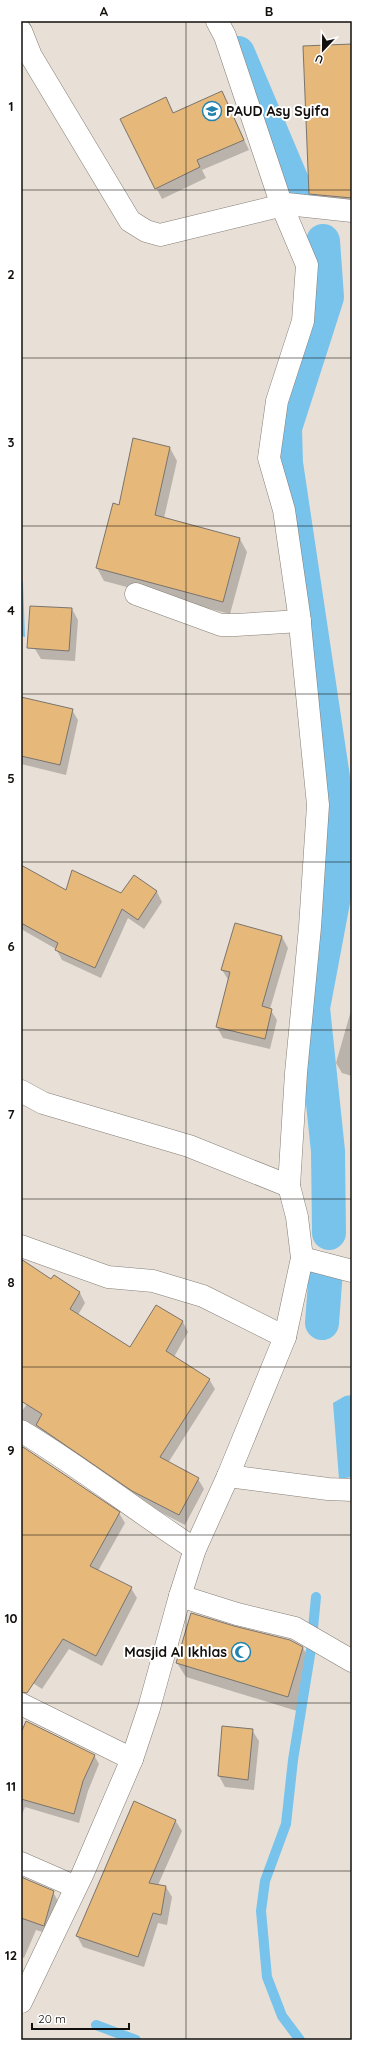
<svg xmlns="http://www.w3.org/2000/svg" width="373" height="2061" viewBox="0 0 373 2061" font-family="Quicksand,sans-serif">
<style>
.water{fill:#78c3ec}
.shadow{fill:#0003}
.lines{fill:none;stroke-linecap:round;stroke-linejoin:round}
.stream{stroke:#78c3ec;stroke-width:10}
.canal{stroke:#78c3ec;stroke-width:34}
.building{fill:#e6b97b;stroke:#7b746c}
.minor-casing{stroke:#857e76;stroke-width:23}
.minor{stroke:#fff;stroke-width:22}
.grid{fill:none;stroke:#120f0c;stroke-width:1;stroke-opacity:0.55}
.labels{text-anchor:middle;stroke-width:4;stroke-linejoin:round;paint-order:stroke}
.poi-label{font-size:14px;font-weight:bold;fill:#120f0c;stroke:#fff;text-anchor:start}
.neatline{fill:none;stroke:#120f0c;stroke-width:1.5}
.grid-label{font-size:13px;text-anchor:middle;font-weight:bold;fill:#120f0c}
</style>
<rect width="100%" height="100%" fill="#e8e0d7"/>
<g class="water">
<polygon points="21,581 23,582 25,637 21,636"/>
<polygon points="352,1395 352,1477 339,1479 333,1403 345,1396"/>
</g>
<g class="shadow">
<polygon points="352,45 352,212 318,208 310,193"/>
<polygon points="222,93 249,150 202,170 206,178 162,199 122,119 165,98 174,114"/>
<polygon points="170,448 177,461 164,518 240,539 247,552 230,614 104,581 97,568 119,506"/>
<polygon points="44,607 72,609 78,620 75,661 41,659 35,649"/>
<polygon points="21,710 72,710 78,720 66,775 21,764"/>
<polygon points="21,875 67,891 122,894 134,876 157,892 162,902 144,929 128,918 101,978 62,960 56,949 21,929"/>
<polygon points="236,924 282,937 288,948 270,1009 277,1020 270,1049 223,1038 217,1027 229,981 222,970"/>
<polygon points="352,1007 352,1076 342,1073 336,1063"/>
<polygon points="21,1261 52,1280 54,1277 80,1293 85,1303 78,1315 131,1349 156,1306 183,1322 188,1332 174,1357 209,1379 215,1389 168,1463 198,1479 204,1489 185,1525 139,1501 21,1430 21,1412 28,1403 21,1398"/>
<polygon points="21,1447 119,1513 125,1523 98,1571 131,1588 137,1598 102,1666 69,1649 42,1689 21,1675"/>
<polygon points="234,1627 290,1641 303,1648 311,1663 297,1711 186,1677 177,1663"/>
<polygon points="223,1728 252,1730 259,1741 254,1790 225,1787 219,1776"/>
<polygon points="21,1732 94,1755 99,1764 88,1791 79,1823 25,1807 21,1817"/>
<polygon points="135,1802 175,1820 182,1831 158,1885 166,1887 172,1897 167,1925 158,1923 144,1967 83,1947 77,1936"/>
<polygon points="21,1878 53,1892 58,1901 49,1934 36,1930 24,1958 21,1957"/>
</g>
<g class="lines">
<g class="stream">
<polyline points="96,2025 136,2040"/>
<polyline points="300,2040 282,2016 267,1977 261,1911 265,1881 286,1824 293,1760 311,1649 316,1597"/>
</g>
<g class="canal">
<polyline points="238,53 300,200"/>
<polyline points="323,241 327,297 285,428 286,463 338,811 335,891 313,1008 328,1151 329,1233"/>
<polyline points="322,1323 326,1270"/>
</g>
</g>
<g class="building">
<polygon points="352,44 352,198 309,194 303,46"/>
<polygon points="222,91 244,140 197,160 200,167 155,189 120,119 166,97 173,113"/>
<polygon points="133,438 170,447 155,515 240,538 223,602 96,568 113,503 119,505"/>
<polygon points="30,606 72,608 69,651 27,648"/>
<polygon points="21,697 73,709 60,765 21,756"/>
<polygon points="21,865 66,890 72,870 121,893 134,875 157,891 138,920 122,909 95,968 55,950 58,943 21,923"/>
<polygon points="235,923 282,936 262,1006 272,1009 265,1039 216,1027 230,972 221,970"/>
<polygon points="21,1259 51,1279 54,1275 80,1292 70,1309 130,1347 156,1305 183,1321 166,1351 210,1379 160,1457 199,1478 179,1515 132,1491 36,1425 42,1414 21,1401"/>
<polygon points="23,1447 120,1512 90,1566 132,1587 96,1656 63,1639 27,1693 21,1692 21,1449"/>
<polygon points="191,1613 234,1626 290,1640 303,1647 288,1697 176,1663"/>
<polygon points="26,1721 95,1755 83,1781 74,1814 21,1799 21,1733"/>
<polygon points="222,1726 253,1729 248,1780 218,1776"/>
<polygon points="134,1801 176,1820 149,1883 166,1886 161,1915 153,1913 138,1957 76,1936"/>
<polygon points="21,1877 54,1891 44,1926 21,1918"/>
</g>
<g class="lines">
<g class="minor-casing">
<g id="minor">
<polyline points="21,31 31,56 130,221 146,231 160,235 287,204 352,211"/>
<polyline points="136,594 221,625 236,625 300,621"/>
<polyline points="21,1091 43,1103 189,1146 289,1186"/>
<polyline points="21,1246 108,1277 153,1281 203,1296 285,1337"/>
<polyline points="302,1258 352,1271"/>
<path d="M21,1431C81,1467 136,1511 195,1549"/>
<polyline points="228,1476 328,1489 352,1490"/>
<polyline points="180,1596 237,1614 295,1628 352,1661"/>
<polyline points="21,1704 132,1759"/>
<polyline points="21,1863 76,1887"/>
<polyline points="21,2002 83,1873 132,1759 149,1708 180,1596 195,1549 228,1476 285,1337 302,1258 297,1217 289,1186 296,1073 310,927 318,805 299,614 284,510 269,458 277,401 303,321 307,265 282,206 225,36 217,21"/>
</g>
</g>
<use href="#minor" class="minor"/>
</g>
<path class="grid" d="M186,21V2040M21,190H352M21,358H352M21,526H352M21,694H352M21,862H352M21,1030H352M21,1199H352M21,1367H352M21,1535H352M21,1703H352M21,1871H352"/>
<defs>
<g id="school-ring" transform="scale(1)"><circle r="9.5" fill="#fff" stroke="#2383af" stroke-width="1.5"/><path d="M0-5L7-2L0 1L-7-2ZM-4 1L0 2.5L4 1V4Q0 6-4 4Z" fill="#2383af"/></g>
<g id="mosque-ring" transform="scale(1)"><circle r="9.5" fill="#fff" stroke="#2383af" stroke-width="1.5"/><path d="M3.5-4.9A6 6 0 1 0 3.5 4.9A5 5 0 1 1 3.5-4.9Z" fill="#2383af"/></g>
</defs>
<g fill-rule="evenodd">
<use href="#school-ring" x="212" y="111"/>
<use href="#mosque-ring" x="241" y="1652"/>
</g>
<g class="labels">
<g class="poi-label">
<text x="226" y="116">PAUD Asy Syifa</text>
<text x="227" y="1657" text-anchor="end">Masjid Al Ikhlas</text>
</g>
</g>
<rect width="373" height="2061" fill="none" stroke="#ffffff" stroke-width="44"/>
<g transform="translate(323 50) rotate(202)" stroke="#ffffff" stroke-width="3" paint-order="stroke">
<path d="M0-3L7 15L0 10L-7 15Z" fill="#120f0c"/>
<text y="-6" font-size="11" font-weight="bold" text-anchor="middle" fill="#120f0c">U</text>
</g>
<path d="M32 2023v6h97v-6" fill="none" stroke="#120f0c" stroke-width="2"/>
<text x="38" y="2023" font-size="12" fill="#120f0c" stroke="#ffffff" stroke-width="3" paint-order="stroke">20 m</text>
<rect x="22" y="22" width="329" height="2017" class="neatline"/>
<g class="grid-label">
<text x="104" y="16">A</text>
<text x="269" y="16">B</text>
<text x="11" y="111">1</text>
<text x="11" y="279">2</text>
<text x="11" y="447">3</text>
<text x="11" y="615">4</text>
<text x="11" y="783">5</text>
<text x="11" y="951">6</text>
<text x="11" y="1119">7</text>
<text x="11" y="1287">8</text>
<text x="11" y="1455">9</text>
<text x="11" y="1623">10</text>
<text x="11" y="1791">11</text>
<text x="11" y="1960">12</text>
</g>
</svg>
